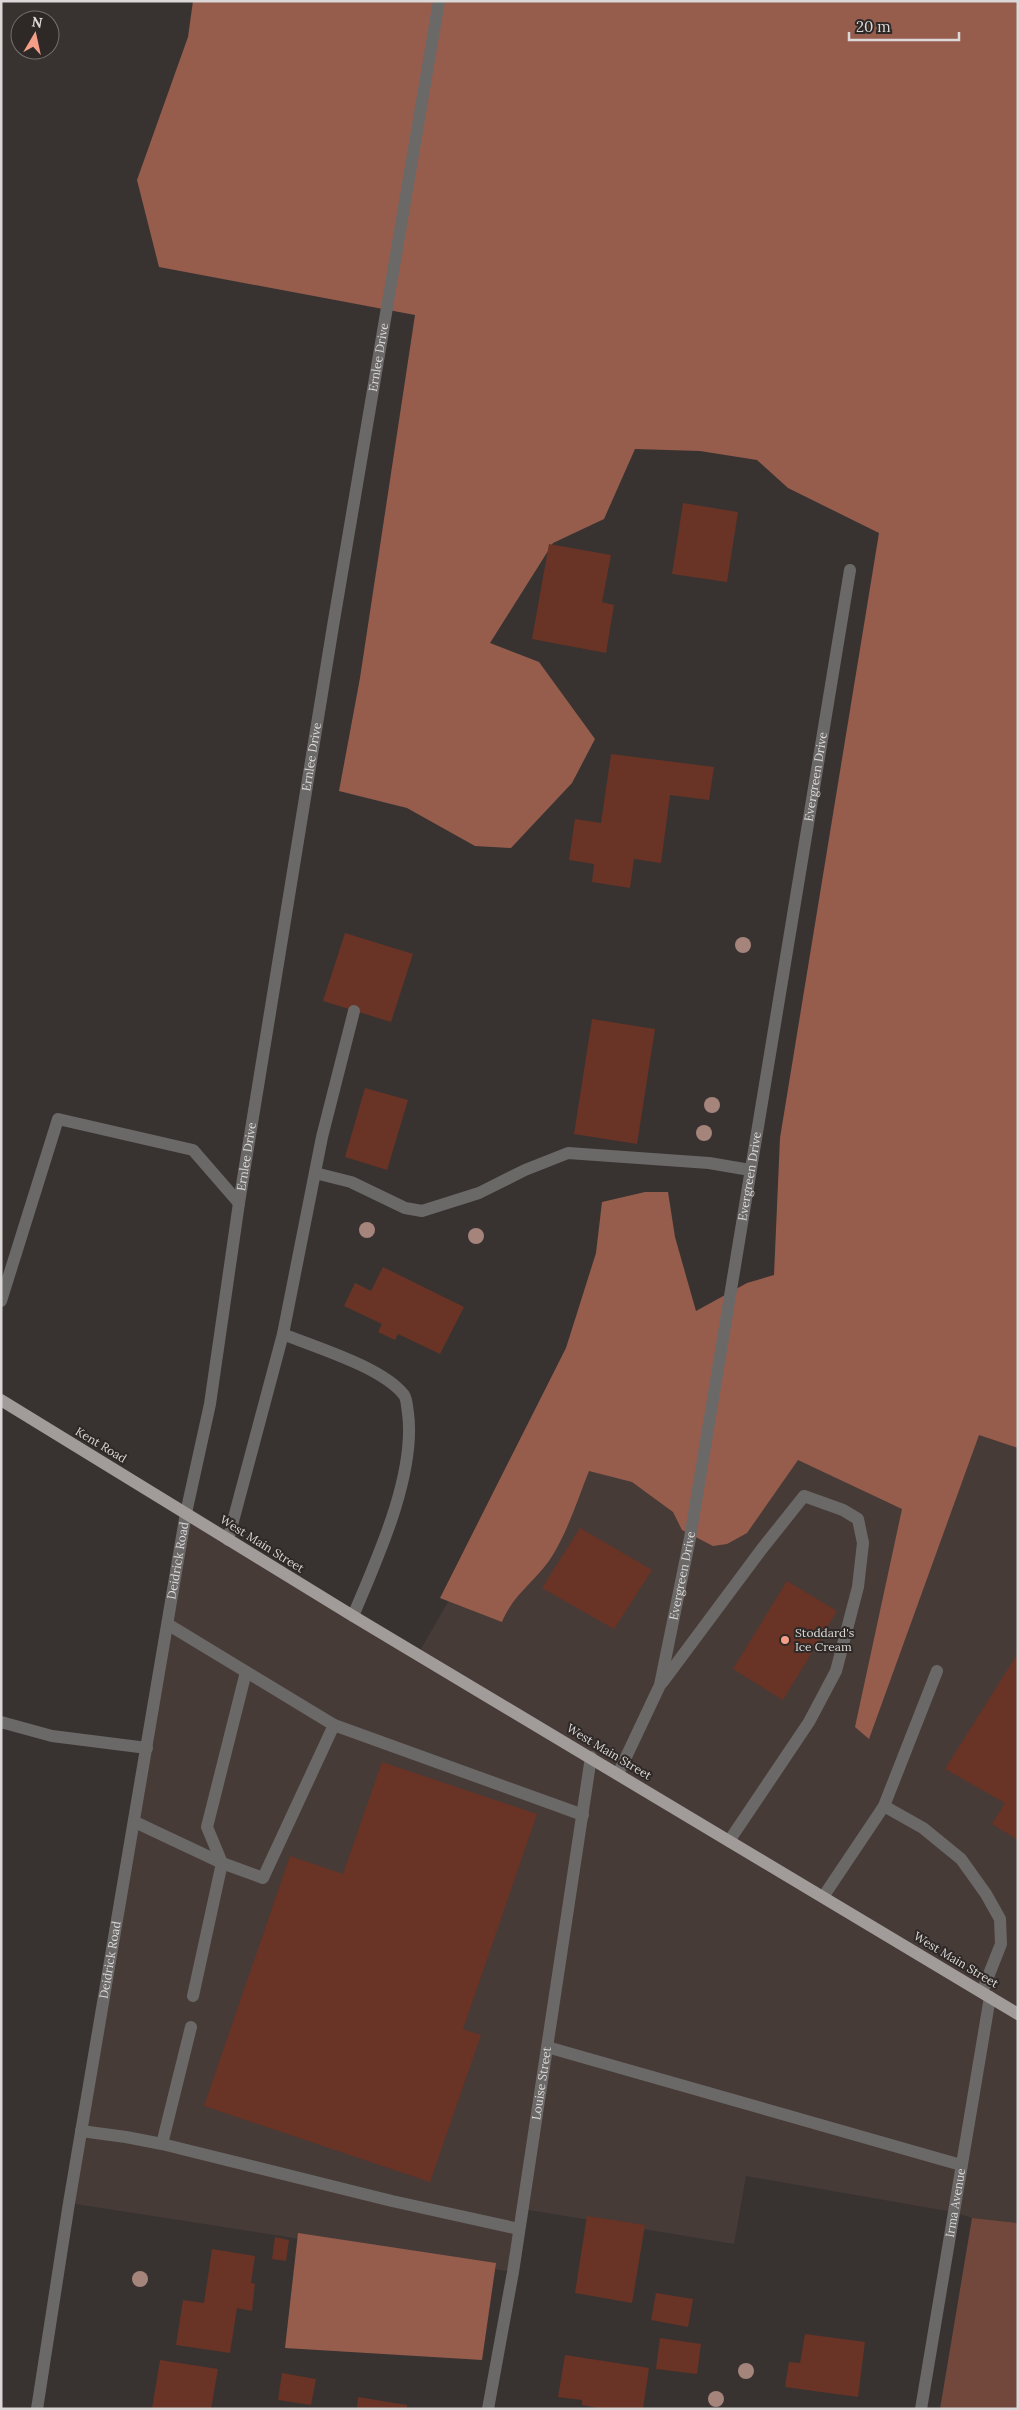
<svg xmlns="http://www.w3.org/2000/svg" width="1019" height="2410" viewBox="0 0 1019 2410" font-family="Lora,serif">
<style>
.built{fill:#473b38}
.green{fill:#72483c}
.forest{fill:#965d4d}
.building{fill:#693325}
.lines{fill:none;stroke-linecap:round;stroke-linejoin:round}
.minor{stroke:#6b6968;stroke-width:12}
.major{stroke:#a19c9a;stroke-width:12}
.tree{fill:#a5847b}
.poi-dot{fill:#f49e87;stroke:#2e2927;stroke-width:2}
.labels{text-anchor:middle;stroke-width:4;stroke-linejoin:round;paint-order:stroke}
.street-label{font-size:12px;fill:#dbd8d7;stroke:#2e2927}
.poi-label{font-size:12px;fill:#dbd8d7;stroke:#2e2927;text-anchor:start}
</style>
<rect width="100%" height="100%" fill="#383331"/>
<polygon class="built" points="590,1296 1018,1359 1018,2223 972,2218 953,2212 746,2176 734,2244 523,2209 513,2272 69,2203 186,1513 418,1654 448,1602"/>
<polygon class="green" points="972,2218 1018,2223 1018,2409 940,2409"/>
<g class="forest">
<path d="M193,1H1018V1448L979,1435L869,1739L855,1727L902,1509L798,1460L747,1533L727,1544L713,1546L682,1530L673,1512L632,1482L589,1471C577,1501 567,1534 549,1561C533,1583 513,1595 502,1622L440,1598L566,1348L596,1253L602,1202L645,1192H668L675,1237L696,1311L747,1283L774,1275L780,1138L879,533L788,488L757,460L700,451L635,449L604,519L553,543L490,643L539,662L595,739L572,783L511,848L475,846L407,808L339,791L360,678L415,315L159,267L137,180L188,37Z"/>
<polygon points="298,2233 496,2263 482,2360 285,2348"/>
</g>
<g class="building">
<polygon points="683,503 738,512 727,582 672,574"/>
<polygon points="549,544 611,555 602,602 614,605 606,653 532,639"/>
<polygon points="611,754 714,767 709,800 670,795 661,863 634,859 630,888 592,882 594,864 569,860 575,819 601,823"/>
<polygon points="345,933 413,954 391,1022 323,1001"/>
<polygon points="592,1019 655,1029 637,1144 574,1134"/>
<polygon points="365,1088 408,1100 387,1170 345,1157"/>
<polygon points="383,1267 464,1307 440,1354 398,1334 395,1340 378,1332 382,1324 344,1306 355,1283 371,1291"/>
<polygon points="580,1528 652,1570 614,1629 542,1588"/>
<polygon points="787,1581 837,1611 783,1700 733,1669"/>
<polygon points="1018,1653 1018,1840 992,1824 1005,1803 945,1769"/>
<polygon points="382,1762 537,1814 463,2029 481,2035 430,2182 204,2106 290,1856 343,1874"/>
<polygon points="587,2216 645,2225 632,2303 575,2293"/>
<polygon points="275,2237 289,2240 286,2261 272,2259"/>
<polygon points="212,2249 255,2256 251,2283 255,2284 252,2311 237,2308 230,2353 176,2345 183,2300 204,2303"/>
<polygon points="656,2293 693,2299 688,2327 651,2320"/>
<polygon points="805,2334 865,2342 858,2397 785,2387 789,2362 800,2363"/>
<polygon points="660,2338 701,2344 697,2374 656,2369"/>
<polygon points="565,2355 649,2368 643,2409 603,2409 582,2405 582,2400 558,2397"/>
<polygon points="160,2360 218,2369 211,2409 152,2409"/>
<polygon points="282,2373 316,2379 311,2405 278,2400"/>
<polygon points="358,2397 407,2405 407,2409 357,2409"/>
</g>
<g class="lines">
<g class="minor">
<polyline points="315,1173 351,1182 405,1208 422,1211 479,1193 525,1170 568,1153 709,1163 750,1170"/>
<polyline points="1,1301 58,1119 193,1150 239,1203"/>
<path d="M283,1334C317,1348 382,1367 404,1395C407,1399 407,1408 408,1413C416,1475 377,1559 353,1616"/>
<polyline points="228,1540 283,1334 322,1137 354,1011"/>
<polyline points="169,1625 334,1725 583,1815"/>
<polyline points="662,1683 761,1550 804,1496 843,1510 858,1519 863,1543 858,1587 836,1671 809,1722 729,1841"/>
<polyline points="1,1722 52,1736 147,1748"/>
<path id="s1" d="M618,1774L660,1685L690,1538L850,570"/>
<polyline points="884,1806 923,1828 961,1859 986,1894 1000,1919 1001,1944 982,1992"/>
<polyline points="135,1822 222,1863 263,1878 334,1725"/>
<polyline points="823,1897 884,1806 937,1671"/>
<polyline points="193,1996 222,1863 207,1827 246,1672"/>
<polyline points="547,2047 961,2165"/>
<polyline points="81,2131 126,2137 162,2144 392,2201 519,2229"/>
<polyline points="162,2144 191,2027"/>
<path id="s2" d="M37,2409L69,2203L186,1513L210,1404L239,1203L333,626L439,1"/>
<path id="s3" d="M488,2409L513,2272L591,1757"/>
<path id="s4" d="M921,2409L990,1997"/>
</g>
<polyline class="major" points="1,1400 353,1616 1018,2014"/>
</g>
<g class="tree">
<circle cx="743" cy="945" r="8"/>
<circle cx="712" cy="1105" r="8"/>
<circle cx="704" cy="1133" r="8"/>
<circle cx="367" cy="1230" r="8"/>
<circle cx="476" cy="1236" r="8"/>
<circle cx="140" cy="2279" r="8"/>
<circle cx="746" cy="2371" r="8"/>
<circle cx="716" cy="2399" r="8"/>
</g>
<circle class="poi-dot" cx="785" cy="1640" r="5"/>
<g class="labels">
<g class="street-label">
<text dy="4" stroke="none"><textPath href="#s2" startOffset="2080">Ernlee Drive</textPath></text>
<text dy="4" stroke="none"><textPath href="#s2" startOffset="1675">Ernlee Drive</textPath></text>
<text dy="4" stroke="none"><textPath href="#s1" startOffset="1020">Evergreen Drive</textPath></text>
<text dy="4" stroke="none"><textPath href="#s2" startOffset="1270">Ernlee Drive</textPath></text>
<text dy="4" stroke="none"><textPath href="#s1" startOffset="615">Evergreen Drive</textPath></text>
<text transform="translate(101 1445) rotate(31)" y="4">Kent Road</text>
<text transform="translate(262 1544) rotate(32)" y="4">West Main Street</text>
<text dy="4" stroke="none"><textPath href="#s2" startOffset="860">Deidrick Road</textPath></text>
<text dy="4" stroke="none"><textPath href="#s1" startOffset="210">Evergreen Drive</textPath></text>
<text transform="translate(609 1752) rotate(31)" y="4">West Main Street</text>
<text dy="4" stroke="none"><textPath href="#s2" startOffset="455">Deidrick Road</textPath></text>
<text transform="translate(956 1960) rotate(31)" y="4">West Main Street</text>
<text dy="4" stroke="none"><textPath href="#s3" startOffset="330">Louise Street</textPath></text>
<text dy="4" stroke="none"><textPath href="#s4" startOffset="209">Irma Avenue</textPath></text>
</g>
<g class="poi-label">
<text x="795" y="1637">Stoddard's<tspan x="795" dy="14">Ice Cream</tspan></text>
</g>
</g>
<rect width="1019" height="2410" fill="none" stroke="#dbd8d7" stroke-width="5"/>
<g transform="translate(35 35) rotate(9)"><circle r="24" fill="#2e2927" stroke="#736f6d"/>
<path d="M0-4L9 19L0 12L-9 19Z" fill="#f49e87"/>
<text y="-8" font-size="14" font-weight="bold" text-anchor="middle" fill="#dbd8d7">N</text>
</g>
<path d="M849 32v8h110v-8" fill="none" stroke="#dbd8d7" stroke-width="2.5"/>
<text x="856" y="32" font-size="15" fill="#dbd8d7" stroke="#2e2927" stroke-width="4" paint-order="stroke">20 m</text>
</svg>
